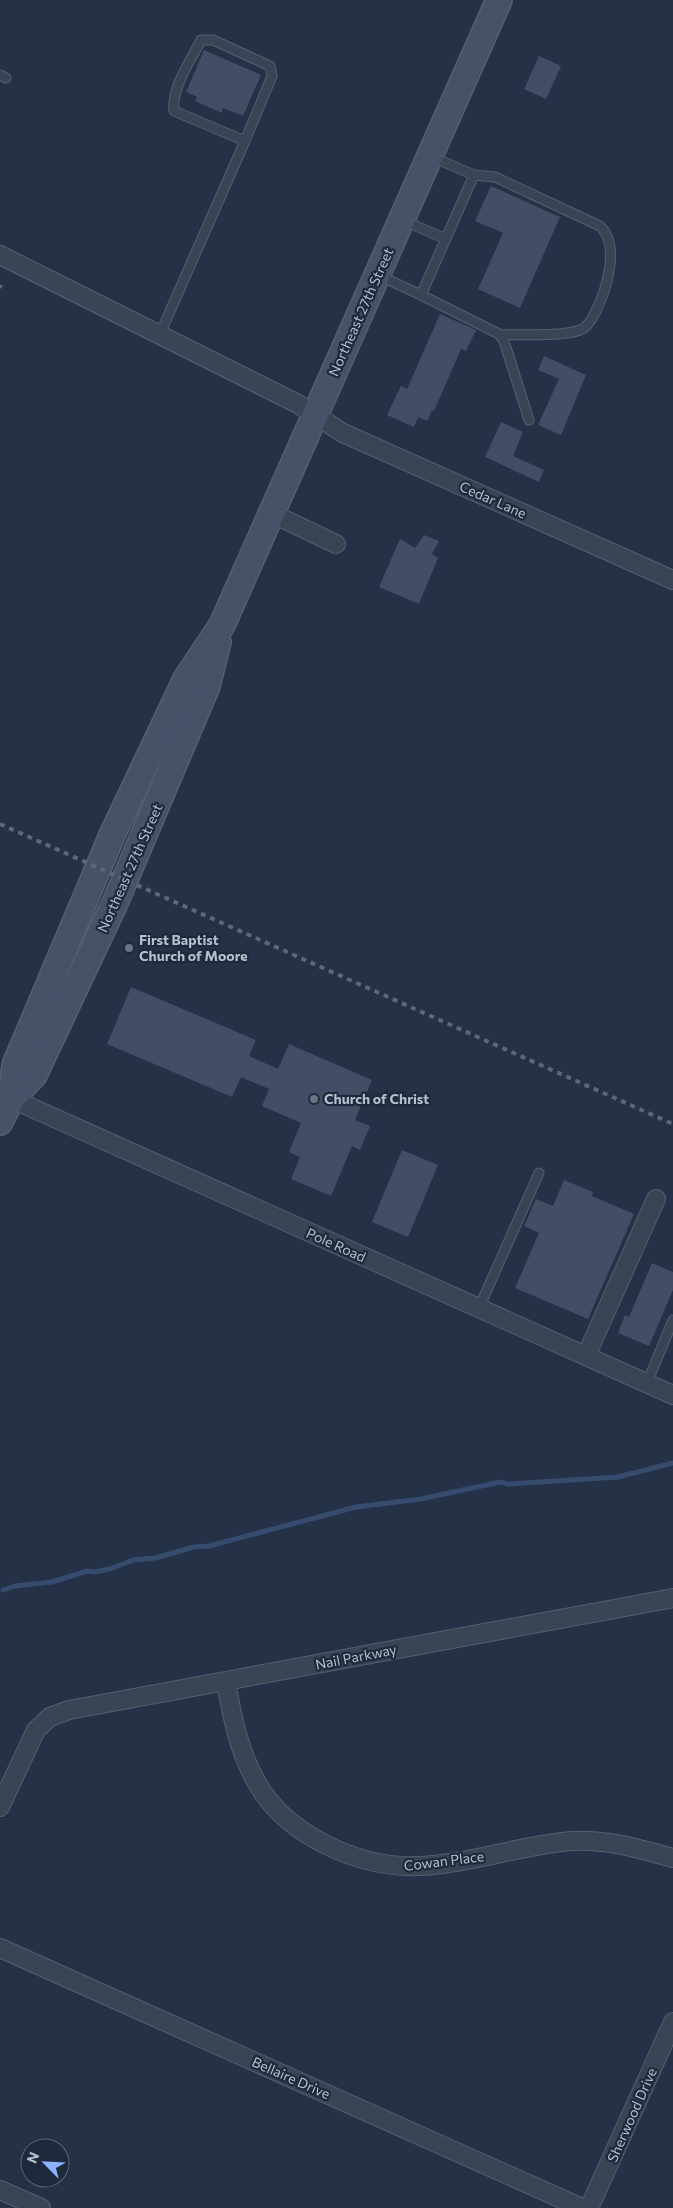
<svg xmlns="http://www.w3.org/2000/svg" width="673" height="2208" viewBox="0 0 673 2208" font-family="Commissioner,sans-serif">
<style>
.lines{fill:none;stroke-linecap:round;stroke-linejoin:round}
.stream{stroke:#374b6e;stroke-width:5}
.building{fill:#414e66}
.service-casing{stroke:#555f70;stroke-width:11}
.minor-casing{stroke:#555f70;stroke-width:20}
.secondary-casing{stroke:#555f70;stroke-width:28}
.service{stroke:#3a4455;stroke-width:9}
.minor{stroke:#3a4455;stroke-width:18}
.secondary{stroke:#475269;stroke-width:25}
.rail{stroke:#5b677c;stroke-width:4;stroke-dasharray:5 5;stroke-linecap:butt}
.worship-dot{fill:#6b7280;stroke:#1e293b;stroke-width:2}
.labels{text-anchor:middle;stroke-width:4.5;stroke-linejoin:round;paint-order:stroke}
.street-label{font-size:14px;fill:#b7bfce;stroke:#1e293b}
.poi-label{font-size:14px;font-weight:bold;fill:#b7bfce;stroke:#1e293b;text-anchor:start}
</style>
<rect width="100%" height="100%" fill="#253146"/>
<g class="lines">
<polyline class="stream" points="3,1590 15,1586 52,1582 87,1571 95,1572 113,1568 133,1560 155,1558 194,1547 209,1546 356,1507 421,1499 500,1482 507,1484 618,1477 673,1463"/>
</g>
<g class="building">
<polygon points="204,50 261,75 243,116 223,108 222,113 195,101 197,97 186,92"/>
<polygon points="539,56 561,66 546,99 524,89"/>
<polygon points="491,186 560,217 520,308 478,289 503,233 475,221"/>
<polygon points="440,314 476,330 466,351 461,349 434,411 432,410 427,421 418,417 414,427 387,415 401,386 407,389"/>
<polygon points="544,356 586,375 561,435 538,425 559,379 538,370"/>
<polygon points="501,422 523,432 513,456 544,470 539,482 485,457"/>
<polygon points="424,535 439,541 432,554 438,558 419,604 379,587 400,539 415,548"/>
<polygon points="131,987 256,1040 249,1056 278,1069 289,1044 372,1080 355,1120 370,1126 360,1150 352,1146 331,1196 291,1179 300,1157 289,1152 301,1123 262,1106 269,1089 241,1077 232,1097 107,1044"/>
<polygon points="402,1150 438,1165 408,1237 372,1222"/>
<polygon points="564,1180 593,1192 592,1196 634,1214 588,1319 515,1288 539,1233 524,1226 536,1199 553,1206"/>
<polygon points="652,1263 673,1272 673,1290 649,1346 618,1333 625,1315 629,1317"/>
</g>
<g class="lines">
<g class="service-casing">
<g id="service">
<polyline points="0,75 6,78"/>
<path d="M474,175L495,177L600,226C621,246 606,291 595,313C592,319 587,328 580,330C561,337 522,334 500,335"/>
<polyline points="402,220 446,239"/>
<polyline points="378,275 421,295 474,175 432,157"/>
<polyline points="421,295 499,334 504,341 529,420"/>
<path d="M160,334L245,141L174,111C171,88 191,60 201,40H213L270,66L272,76L245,141"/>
<polyline points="479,1308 539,1173"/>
<polyline points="647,1383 673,1320"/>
</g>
</g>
<g class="minor-casing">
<g id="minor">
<polyline points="0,255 298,404 343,433 673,580"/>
<polyline points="271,513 336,544"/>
<polyline points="3,1095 673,1395"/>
<polyline points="586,1356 656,1199"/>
<path d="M226,1682C232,1717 239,1752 257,1783C286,1835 360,1869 419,1866C470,1864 521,1845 572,1841C607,1839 640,1849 673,1858"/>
<polyline points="0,1807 36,1730 50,1717 69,1710 673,1598"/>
<polyline points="0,1948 582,2208"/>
<polyline points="0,2190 41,2208"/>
<polyline points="589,2208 673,2022"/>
</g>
</g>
<g class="secondary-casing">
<g id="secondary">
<polyline points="11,1099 34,1075 115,903 207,686 218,642"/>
<polyline points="0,1122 11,1099 15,1065 113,833 186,679 222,625 499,0"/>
</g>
</g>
<use href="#service" class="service"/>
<use href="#minor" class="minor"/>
<use href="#secondary" class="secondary"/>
<g class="rail">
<polyline points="0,286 2,287"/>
<polyline points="0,824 673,1124"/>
</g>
</g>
<g class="worship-dot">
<circle cx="129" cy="948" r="5"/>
<circle cx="314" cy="1099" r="5"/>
</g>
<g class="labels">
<g class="street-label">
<text transform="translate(361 312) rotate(-66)" y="5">Northeast 27th Street</text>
<text transform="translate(493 500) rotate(24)" y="5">Cedar Lane</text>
<text transform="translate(130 868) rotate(-66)" y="5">Northeast 27th Street</text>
<text transform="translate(336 1245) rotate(24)" y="5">Pole Road</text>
<text transform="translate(356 1657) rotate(-11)" y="5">Nail Parkway</text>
<text transform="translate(444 1861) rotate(-7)" y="5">Cowan Place</text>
<text transform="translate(291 2078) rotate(24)" y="5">Bellaire Drive</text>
<text transform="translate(632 2115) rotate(-66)" y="5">Sherwood Drive</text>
</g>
<g class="poi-label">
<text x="139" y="945">First Baptist<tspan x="139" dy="16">Church of Moore</tspan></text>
<text x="324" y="1104">Church of Christ</text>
</g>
</g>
<g transform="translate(45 2163) rotate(294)"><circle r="24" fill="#1e293b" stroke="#5b6576"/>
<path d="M0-4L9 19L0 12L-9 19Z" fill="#8cb3ff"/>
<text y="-8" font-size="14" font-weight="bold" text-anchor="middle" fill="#b7bfce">N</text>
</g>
</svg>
